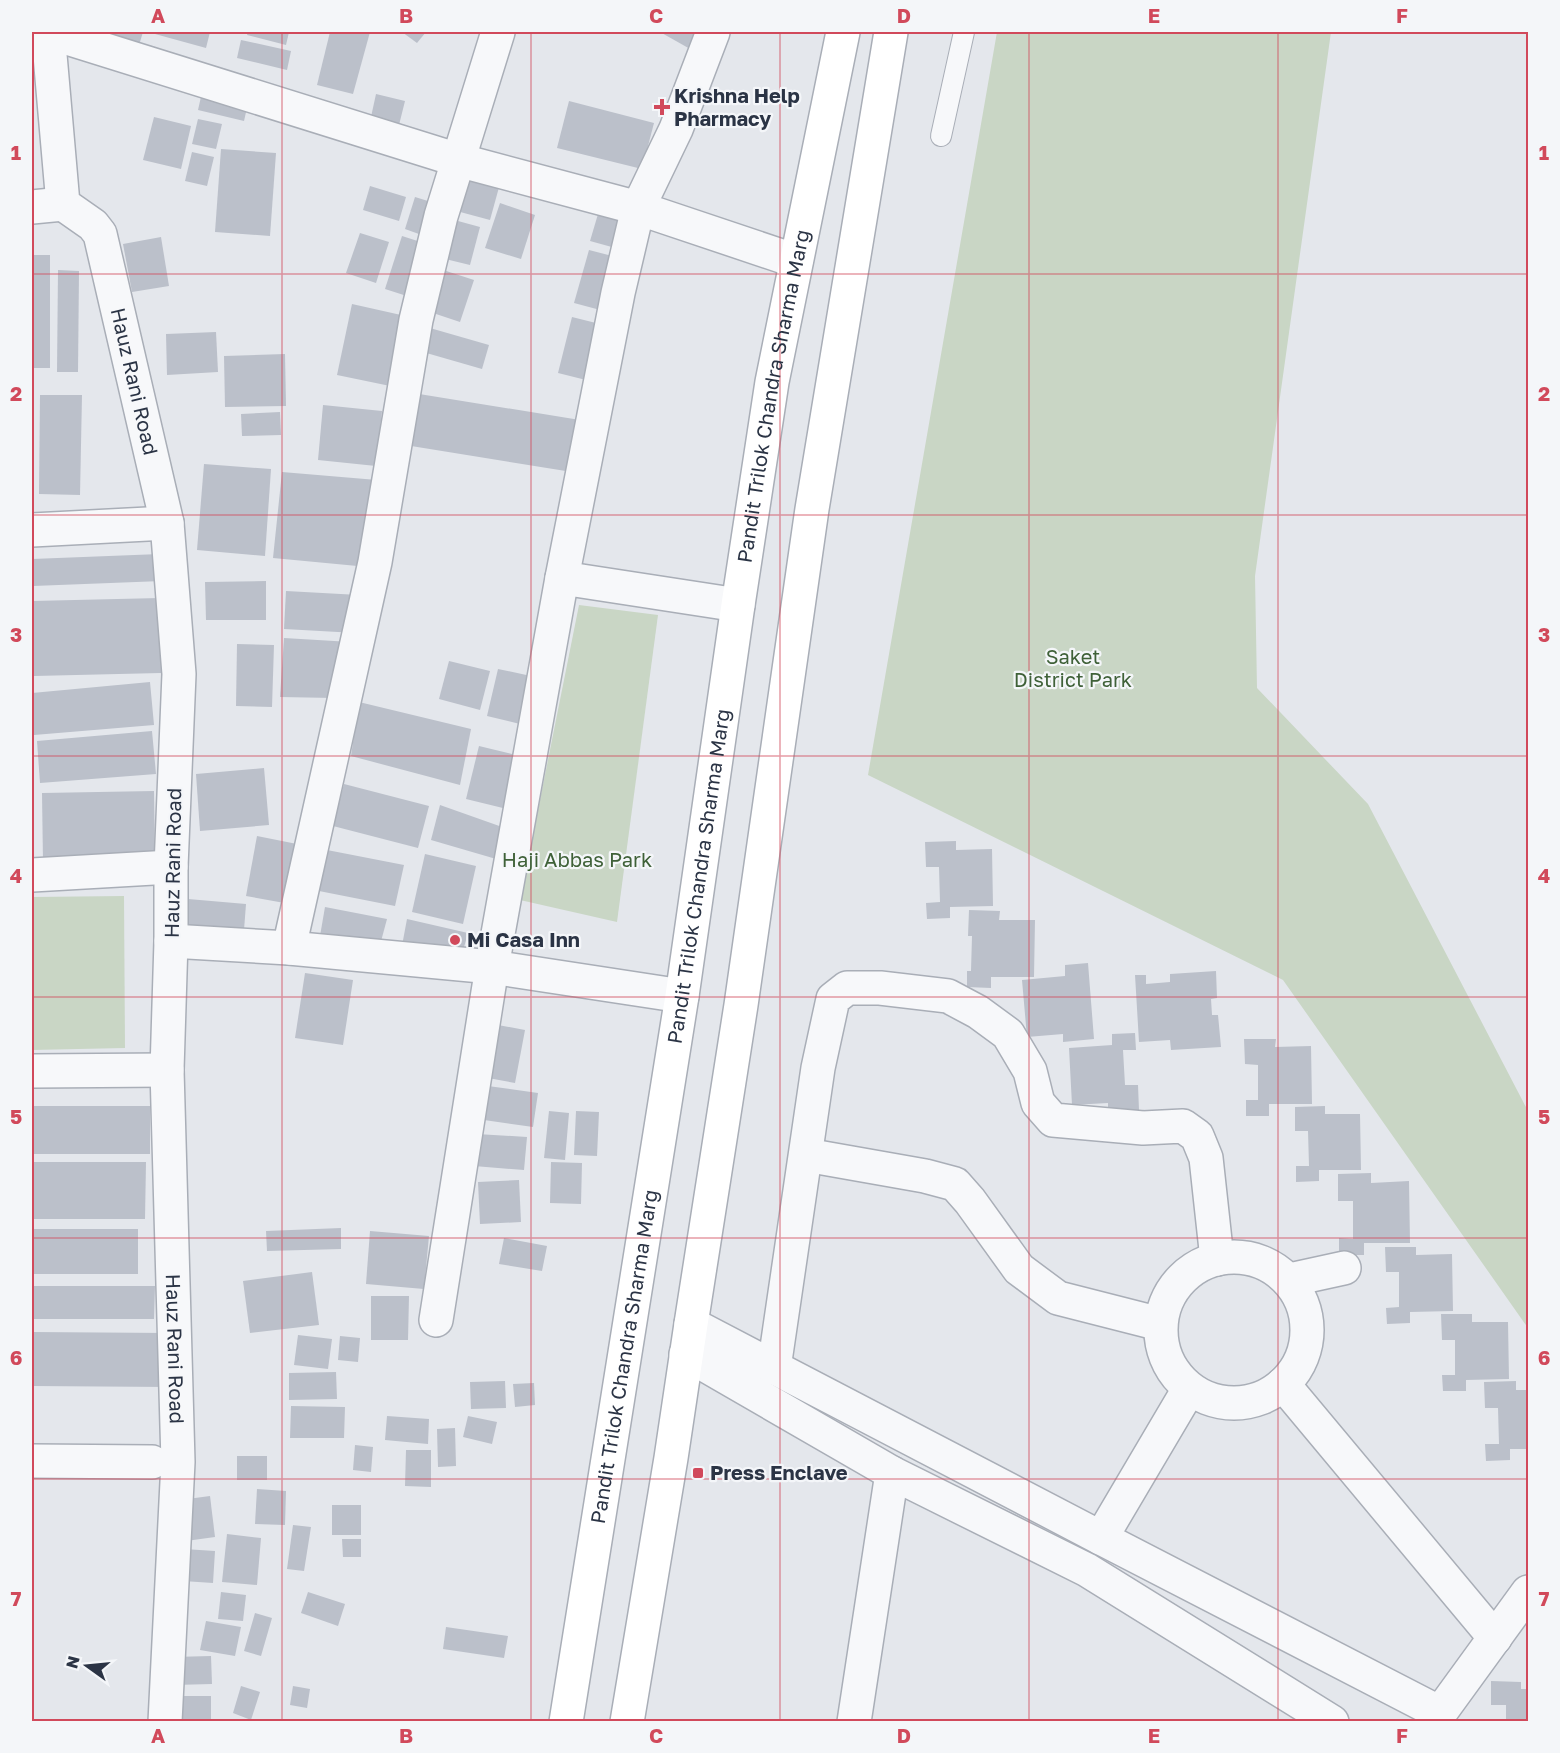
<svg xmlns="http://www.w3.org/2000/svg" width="1560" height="1753" viewBox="0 0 1560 1753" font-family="'Golos Text',sans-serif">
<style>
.green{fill:#c9d6c5}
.building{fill:#bbc0ca}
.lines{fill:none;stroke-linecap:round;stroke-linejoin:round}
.service-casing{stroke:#a9aeb7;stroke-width:22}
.minor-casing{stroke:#a9aeb7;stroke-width:36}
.secondary-casing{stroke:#a9aeb7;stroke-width:36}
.service{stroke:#f7f8fa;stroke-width:20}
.minor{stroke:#f7f8fa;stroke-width:33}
.secondary{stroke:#fff;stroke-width:33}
.grid{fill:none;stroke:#d1495b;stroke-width:1.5;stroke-opacity:0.55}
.poi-dot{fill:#d1495b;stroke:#f4f6f9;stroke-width:2}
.labels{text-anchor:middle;stroke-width:4.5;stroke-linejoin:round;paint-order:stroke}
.poi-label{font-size:20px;font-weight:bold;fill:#2b3445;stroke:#f4f6f9;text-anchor:start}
.street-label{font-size:20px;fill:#2b3445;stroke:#f4f6f9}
.park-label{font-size:20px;fill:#3f6138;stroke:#f4f6f9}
.neatline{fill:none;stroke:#d1495b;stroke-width:2}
.grid-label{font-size:20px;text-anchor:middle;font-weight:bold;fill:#d1495b}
</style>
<rect width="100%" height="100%" fill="#e4e7ec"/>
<g class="green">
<polygon points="997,32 1331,32 1255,576 1257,688 1368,804 1528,1111 1528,1328 1283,980 868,775"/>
<polygon points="579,605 658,615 617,922 520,900"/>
<polygon points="124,896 125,1048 32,1050 32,897"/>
</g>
<g class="building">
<polygon points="66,32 143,32 136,55"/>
<polygon points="156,32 210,32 206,48 155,34"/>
<polygon points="248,32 289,32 286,45 247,35"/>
<polygon points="330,32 370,32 353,94 317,85"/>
<polygon points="402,32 426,32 417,43"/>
<polygon points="660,32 711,32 699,54"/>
<polygon points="241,40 291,51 287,70 237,58"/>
<polygon points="203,88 249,99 244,121 198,110"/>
<polygon points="376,94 405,101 397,133 369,126"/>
<polygon points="569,101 654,123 642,169 557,148"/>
<polygon points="154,117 191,126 181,169 143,160"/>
<polygon points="198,119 222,124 216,149 192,144"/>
<polygon points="221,149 276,153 270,236 215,232"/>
<polygon points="192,152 214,157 207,186 185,181"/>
<polygon points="460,168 501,180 490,220 449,209"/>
<polygon points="370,186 406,197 399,221 363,210"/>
<polygon points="415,197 441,205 430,238 405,229"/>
<polygon points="500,203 535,215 521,259 485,248"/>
<polygon points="601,204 630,213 619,249 590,241"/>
<polygon points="447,218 480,227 470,265 437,257"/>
<polygon points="360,233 389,242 376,283 346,273"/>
<polygon points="402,236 427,244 410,297 385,289"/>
<polygon points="161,237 169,286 132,292 123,244"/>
<polygon points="589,250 620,258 604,311 574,303"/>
<rect x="32" y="255" width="18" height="113"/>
<polygon points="437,268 474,280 460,322 424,310"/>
<polygon points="58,270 79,271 78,372 57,372"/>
<polygon points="352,304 410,317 395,387 337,375"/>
<polygon points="572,317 608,326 594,382 558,373"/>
<polygon points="423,326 489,345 482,369 416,350"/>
<polygon points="216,332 218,372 167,375 166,334"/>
<polygon points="285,354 286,406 225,407 224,356"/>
<polygon points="413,393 580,420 572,472 405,445"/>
<polygon points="40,395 82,395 80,495 39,494"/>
<polygon points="323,405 382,411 376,466 318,460"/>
<polygon points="280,412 281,435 242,436 241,414"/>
<polygon points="204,464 271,469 265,556 197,550"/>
<polygon points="282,472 377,480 368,567 273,558"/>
<polygon points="160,554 162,581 33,586 32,559"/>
<polygon points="266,581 266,620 206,620 205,582"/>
<polygon points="286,591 359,595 356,633 284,629"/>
<polygon points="160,598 161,673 34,676 32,601"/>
<polygon points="284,638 351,642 334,698 280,697"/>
<polygon points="237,644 274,645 272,707 236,706"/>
<polygon points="449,661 490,671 480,710 439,699"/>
<polygon points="498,669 531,676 520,724 487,716"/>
<polygon points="150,682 154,725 34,735 32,693"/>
<polygon points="359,702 471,729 460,785 351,756"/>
<polygon points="152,731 156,774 40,783 37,741"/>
<polygon points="479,746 520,756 507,809 466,799"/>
<polygon points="264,768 269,825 200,831 196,774"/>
<polygon points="344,784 429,806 418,848 333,826"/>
<polygon points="154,791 155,860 43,862 42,793"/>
<polygon points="440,805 505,828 503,861 431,840"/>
<polygon points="257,836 302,845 290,904 246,896"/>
<polygon points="956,841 956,850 992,849 993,906 950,907 950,918 927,919 926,903 940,902 939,867 926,867 925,842"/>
<polygon points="327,850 404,865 395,906 319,891"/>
<polygon points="425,854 476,866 463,924 412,912"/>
<polygon points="188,899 246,904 243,943 184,939"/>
<polygon points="325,907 387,919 380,945 320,936"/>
<polygon points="969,910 1000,911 999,920 1035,920 1034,977 991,977 991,988 967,987 967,971 971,971 972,936 968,936"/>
<polygon points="407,919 468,933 461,958 401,951"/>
<polygon points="1088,963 1094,1039 1063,1042 1063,1034 1027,1037 1022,980 1065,976 1065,965"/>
<polygon points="1216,971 1217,998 1211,999 1212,1015 1218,1015 1221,1047 1171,1050 1170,1040 1139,1042 1135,975 1146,975 1146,984 1170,982 1170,974"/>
<polygon points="305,973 353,980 343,1045 295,1038"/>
<polygon points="498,1025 525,1030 515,1083 488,1078"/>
<polygon points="1135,1033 1136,1050 1123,1050 1125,1085 1138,1085 1139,1110 1108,1111 1108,1103 1072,1105 1069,1048 1112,1045 1112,1034"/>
<polygon points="1244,1039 1276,1039 1275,1047 1311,1046 1312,1104 1269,1104 1269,1116 1246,1116 1246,1100 1258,1100 1258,1065 1245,1064"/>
<polygon points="488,1086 538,1093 533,1127 484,1120"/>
<rect x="32" y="1106" width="118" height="48"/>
<polygon points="1325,1106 1325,1114 1360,1114 1361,1170 1319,1170 1319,1181 1296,1182 1296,1166 1309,1166 1308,1131 1295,1131 1295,1107"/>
<polygon points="549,1111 569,1113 565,1160 544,1158"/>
<polygon points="576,1111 599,1112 597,1156 574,1155"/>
<polygon points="477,1134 527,1137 524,1170 474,1166"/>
<polygon points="32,1162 146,1162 145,1219 32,1219"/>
<polygon points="551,1162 582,1163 581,1204 550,1203"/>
<polygon points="1371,1173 1371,1183 1409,1181 1410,1243 1364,1243 1364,1255 1339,1255 1339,1238 1353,1239 1353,1201 1338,1201 1338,1174"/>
<polygon points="519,1180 521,1222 480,1224 478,1182"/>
<polygon points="341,1228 341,1249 267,1251 266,1231"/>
<rect x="32" y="1229" width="106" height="45"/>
<polygon points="370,1231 429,1236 424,1289 366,1284"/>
<polygon points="504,1238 547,1246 542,1271 499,1264"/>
<polygon points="1385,1247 1416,1247 1416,1255 1452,1254 1453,1311 1410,1312 1410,1323 1387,1324 1386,1308 1399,1307 1399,1272 1386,1272"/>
<polygon points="312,1272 319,1325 250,1333 243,1281"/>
<polygon points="32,1286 155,1286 154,1319 32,1319"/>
<polygon points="371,1296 409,1296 408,1340 371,1340"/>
<polygon points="1441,1314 1472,1314 1472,1322 1508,1322 1509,1379 1466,1380 1466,1391 1443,1391 1442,1375 1455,1375 1455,1340 1442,1340"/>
<polygon points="32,1332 169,1333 169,1387 32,1386"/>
<polygon points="298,1335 332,1339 328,1369 294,1365"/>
<polygon points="340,1336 360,1338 358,1362 338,1360"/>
<polygon points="336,1372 337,1399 289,1400 289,1373"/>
<polygon points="505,1381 506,1408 471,1409 470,1382"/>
<polygon points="1516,1381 1516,1390 1528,1390 1528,1449 1510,1449 1510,1460 1486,1461 1485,1444 1499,1444 1498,1408 1485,1408 1484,1382"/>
<polygon points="534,1383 535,1405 515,1407 513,1384"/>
<polygon points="291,1406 345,1407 344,1438 290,1438"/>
<polygon points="387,1416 429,1419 428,1444 385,1440"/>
<polygon points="468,1416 497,1422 492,1444 463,1437"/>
<polygon points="455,1428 456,1466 438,1467 437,1429"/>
<polygon points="355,1445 373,1447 371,1472 353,1470"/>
<polygon points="406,1450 431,1450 431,1487 405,1486"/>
<rect x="237" y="1456" width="30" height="24"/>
<polygon points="257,1489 286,1491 285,1525 255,1524"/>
<polygon points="210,1496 215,1537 186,1541 180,1500"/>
<rect x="332" y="1505" width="29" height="30"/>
<polygon points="293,1525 311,1527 304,1571 287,1569"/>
<polygon points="227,1534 261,1538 257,1585 222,1582"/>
<polygon points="342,1539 361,1539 361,1557 343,1557"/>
<polygon points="184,1549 215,1551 213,1583 183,1581"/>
<polygon points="221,1592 246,1595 243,1621 218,1619"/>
<polygon points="308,1592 345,1604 338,1626 301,1613"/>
<polygon points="255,1613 272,1618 261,1656 244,1651"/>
<polygon points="206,1621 241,1627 235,1656 200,1650"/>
<polygon points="446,1627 508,1636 504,1658 443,1649"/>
<polygon points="211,1656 212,1684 174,1685 173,1657"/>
<polygon points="1491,1681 1521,1682 1521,1689 1528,1689 1528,1722 1506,1722 1506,1705 1491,1705"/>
<polygon points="241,1686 260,1692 251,1720 233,1713"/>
<polygon points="293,1686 310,1689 307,1708 290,1705"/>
<rect x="174" y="1696" width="37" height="26"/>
</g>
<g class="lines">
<g class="service-casing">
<polyline id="service" points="941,136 964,32"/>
</g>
<g class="minor-casing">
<g id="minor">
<path id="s1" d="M48,32L63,204L93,225L100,234L167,523L179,674L171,867V941L167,1070L178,1462L165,1722"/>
<polyline points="48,32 458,160 638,208 796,261"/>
<polyline points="32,207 63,204"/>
<polyline points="32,530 167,523"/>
<polyline points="562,578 738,605"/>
<polyline points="32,875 171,867"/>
<polyline points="171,941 289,948 492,967 682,996"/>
<polyline points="289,948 375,562 416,320 441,216 498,32"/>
<polyline points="32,1071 167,1070"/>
<polyline points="806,1155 925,1176 955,1184 970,1201 1019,1269 1058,1298 1160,1324"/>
<circle cx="1234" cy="1330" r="73"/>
<polyline points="1289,1280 1344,1268"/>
<polyline points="436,1320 492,967 562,578 618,293 638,208 676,129 713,32"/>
<polyline points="691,1324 1101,1538 1189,1389"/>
<polyline points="686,1354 892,1473 1087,1570 1332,1722"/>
<polyline points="774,1368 818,1068 833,999 847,988 880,988 948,996 978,1012 1008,1034 1030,1071 1038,1103 1053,1120 1143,1128 1183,1126 1197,1136 1206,1158 1217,1259"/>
<polyline points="1283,1384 1495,1638"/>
<polyline points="32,1461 152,1462"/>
<polyline points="1101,1538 1440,1713 1528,1592"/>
<polyline points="854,1722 892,1473"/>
</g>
</g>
<g class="secondary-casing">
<g id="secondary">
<path id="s2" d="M566,1722L682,996L738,605L772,382L843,32"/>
<polyline points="627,1722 671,1458 691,1324 741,1005 812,509 891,32"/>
</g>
</g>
<use href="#service" class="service"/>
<use href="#minor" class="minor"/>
<use href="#secondary" class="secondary"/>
</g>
<path class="grid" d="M282,32V1722M531,32V1722M780,32V1722M1029,32V1722M1278,32V1722M32,274H1528M32,515H1528M32,756H1528M32,997H1528M32,1238H1528M32,1479H1528"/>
<g class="poi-dot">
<path d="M659 98h6v6h6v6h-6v6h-6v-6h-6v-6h6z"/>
<circle cx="455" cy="940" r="6"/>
<rect x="692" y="1467" width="12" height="12" rx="3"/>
</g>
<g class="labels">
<g class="poi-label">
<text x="674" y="103">Krishna Help<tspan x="674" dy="23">Pharmacy</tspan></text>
<text x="467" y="947">Mi Casa Inn</text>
<text x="710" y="1480">Press Enclave</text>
</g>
<g class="street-label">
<text dy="7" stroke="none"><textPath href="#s1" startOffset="372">Hauz Rani Road</textPath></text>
<text dy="7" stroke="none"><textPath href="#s2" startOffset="1342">Pandit Trilok Chandra Sharma Marg</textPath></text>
<text transform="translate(173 863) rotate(-89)" y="7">Hauz Rani Road</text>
<text dy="7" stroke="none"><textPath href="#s2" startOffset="856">Pandit Trilok Chandra Sharma Marg</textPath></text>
<text dy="7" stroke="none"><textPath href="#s1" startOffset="1344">Hauz Rani Road</textPath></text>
<text dy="7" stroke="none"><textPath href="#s2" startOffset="370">Pandit Trilok Chandra Sharma Marg</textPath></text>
</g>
<g class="park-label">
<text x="1073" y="664">Saket<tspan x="1073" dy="23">District Park</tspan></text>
<text x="577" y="867">Haji Abbas Park</text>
</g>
</g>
<rect width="1560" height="1753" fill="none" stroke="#f4f6f9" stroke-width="66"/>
<g transform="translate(87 1666) rotate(285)" stroke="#f4f6f9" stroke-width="4.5" paint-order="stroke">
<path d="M0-4.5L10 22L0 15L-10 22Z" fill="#2b3445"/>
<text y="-9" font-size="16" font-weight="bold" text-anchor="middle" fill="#2b3445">N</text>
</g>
<rect x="33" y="33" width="1494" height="1687" class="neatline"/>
<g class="grid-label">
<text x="158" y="23">A</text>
<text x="406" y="23">B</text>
<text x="656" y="23">C</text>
<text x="904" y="23">D</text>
<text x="1154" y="23">E</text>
<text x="1402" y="23">F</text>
<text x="16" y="160">1</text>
<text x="1544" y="160">1</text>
<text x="16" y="401">2</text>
<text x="1544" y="401">2</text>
<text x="16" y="642">3</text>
<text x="1544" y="642">3</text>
<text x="16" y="883">4</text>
<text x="1544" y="883">4</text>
<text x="16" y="1124">5</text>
<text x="1544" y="1124">5</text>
<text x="16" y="1365">6</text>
<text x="1544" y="1365">6</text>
<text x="16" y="1606">7</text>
<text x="1544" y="1606">7</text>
<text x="158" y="1743">A</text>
<text x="406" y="1743">B</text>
<text x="656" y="1743">C</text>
<text x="904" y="1743">D</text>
<text x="1154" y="1743">E</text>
<text x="1402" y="1743">F</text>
</g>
</svg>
